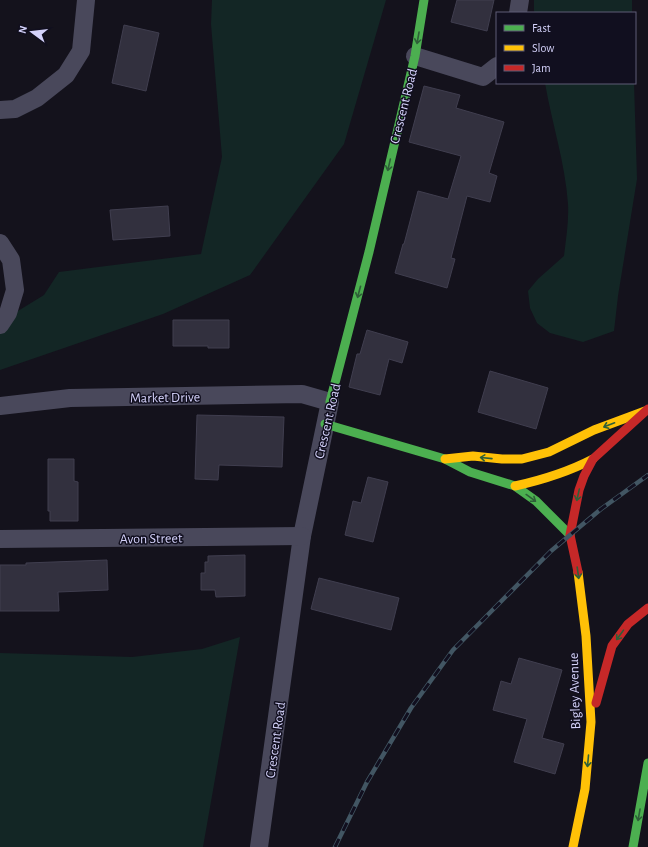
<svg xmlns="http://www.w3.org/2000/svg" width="648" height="847" viewBox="0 0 648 847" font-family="'Alegreya Sans',sans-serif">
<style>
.green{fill:#132625}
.building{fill:#32303e;stroke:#403e4f}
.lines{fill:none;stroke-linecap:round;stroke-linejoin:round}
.street{stroke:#49485b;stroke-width:18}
.fast{stroke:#4caf50;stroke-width:9}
.slow{stroke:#ffc107;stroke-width:9}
.jam{stroke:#c62828;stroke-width:9}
.rail-casing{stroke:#425663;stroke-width:4.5}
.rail{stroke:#110f1f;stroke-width:3;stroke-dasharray:9;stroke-linecap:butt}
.oneway{stroke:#2e5f38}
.labels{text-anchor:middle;stroke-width:3;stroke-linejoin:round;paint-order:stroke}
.street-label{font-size:14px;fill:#d4d2fa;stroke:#110f1f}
</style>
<rect width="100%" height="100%" fill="#14121c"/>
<g class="green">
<polygon points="212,0 386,0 344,144 250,275 163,314 0,370 0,322 44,295 59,272 201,254 222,157 211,24"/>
<polygon points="534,0 632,0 632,13 535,13 534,11"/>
<path d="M545,83H634L637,179L618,296L614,331L583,342L550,333L537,323L530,308L528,291L538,279L564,256C566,239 569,221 568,204C565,162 552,124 545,83Z"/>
<polygon points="240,637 203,847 0,847 0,653 132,657 202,649"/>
</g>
<g class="building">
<polygon points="457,0 494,0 487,31 451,22"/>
<polygon points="124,25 159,33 146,91 112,83"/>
<polygon points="424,86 460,95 456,108 504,122 489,173 497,176 490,202 467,196 451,258 455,259 447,288 395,273 403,244 404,244 418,191 448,199 461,156 409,142"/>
<polygon points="168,206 170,236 113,240 110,210"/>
<polygon points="173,320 229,320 229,348 208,348 208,346 173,346"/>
<polygon points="367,330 408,342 402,363 389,359 380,395 349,387 357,354 360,354"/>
<polygon points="490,371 548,388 536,429 478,412"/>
<polygon points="197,415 284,417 282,467 219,465 218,480 195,479"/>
<polygon points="48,459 74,459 74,481 78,482 78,521 50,521 50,511 48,511"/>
<polygon points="368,477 388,482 373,542 345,535 353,501 361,503"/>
<polygon points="245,555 245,596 216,597 215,590 201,590 201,573 205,573 205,562 208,562 208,556"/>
<polygon points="107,560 108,590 58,592 59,611 0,611 0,565 26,565 26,563"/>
<polygon points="319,578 399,598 391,630 311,609"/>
<polygon points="519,658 562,670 542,738 564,744 555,774 514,762 527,719 493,710 501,681 511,684"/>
</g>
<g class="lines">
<g class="street">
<polyline points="518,13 520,0"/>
<polyline points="415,56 483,77 497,66"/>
<polyline points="0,110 15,109 37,98 66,75 81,51 86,0"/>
<polyline points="0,243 11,260 15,290 8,313 0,325"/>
<polyline points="0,406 70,398 302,394 330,402 302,536 259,847"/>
<polyline points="0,539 302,536"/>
</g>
<g class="fast">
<polyline points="330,402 369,252 415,56 424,0"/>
<polyline points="325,424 445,459 470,472 515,486 536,501 570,535"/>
<polyline points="633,847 648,763"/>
</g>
<g class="slow">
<polyline points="445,459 473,456 502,459 522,459 549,452 594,430 645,411"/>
<path d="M515,486C542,480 568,472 593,459"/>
<polyline points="573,847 585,789 591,722 586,636 578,572"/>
</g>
<g class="jam">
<polyline points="578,572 570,535 579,490 584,476 593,459 648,409"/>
<polyline points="596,703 612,646 628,624 648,608"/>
</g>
<g class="rail-casing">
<polyline id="rail" points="335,847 367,782 411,708 453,650 551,551 601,509 648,475"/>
</g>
<use href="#rail" class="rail"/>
</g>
<defs><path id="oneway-shaft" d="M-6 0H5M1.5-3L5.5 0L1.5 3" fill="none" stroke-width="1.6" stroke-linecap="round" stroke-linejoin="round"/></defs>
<g class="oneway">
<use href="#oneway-shaft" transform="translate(418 38) rotate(100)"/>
<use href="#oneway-shaft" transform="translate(389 165) rotate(103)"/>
<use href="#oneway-shaft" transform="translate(359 292) rotate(105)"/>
<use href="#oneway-shaft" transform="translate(609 425) rotate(159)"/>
<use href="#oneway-shaft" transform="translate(486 458) rotate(-174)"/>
<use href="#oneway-shaft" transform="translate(578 495) rotate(103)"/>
<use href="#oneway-shaft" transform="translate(531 498) rotate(36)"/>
<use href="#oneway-shaft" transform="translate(578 573) rotate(82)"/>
<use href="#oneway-shaft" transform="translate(620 635) rotate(126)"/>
<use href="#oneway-shaft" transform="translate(588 761) rotate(95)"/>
<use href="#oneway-shaft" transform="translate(639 815) rotate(100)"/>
</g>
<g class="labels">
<g class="street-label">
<text transform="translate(403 106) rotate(-76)" y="5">Crescent Road</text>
<text transform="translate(165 397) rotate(-1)" y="5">Market Drive</text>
<text transform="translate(327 421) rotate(-77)" y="5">Crescent Road</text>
<text transform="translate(151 538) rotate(-1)" y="5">Avon Street</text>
<text transform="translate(574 691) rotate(-92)" y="5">Bigley Avenue</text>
<text transform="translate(275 740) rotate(-82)" y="5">Crescent Road</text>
</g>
</g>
<rect x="496" y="12" width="140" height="72" fill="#110f1f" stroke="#5f5d77"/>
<rect x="504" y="25" width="20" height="6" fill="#4caf50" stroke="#5f5d77"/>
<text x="532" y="32" font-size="12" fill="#d4d2fa">Fast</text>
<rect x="504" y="45" width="20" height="6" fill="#ffc107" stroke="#5f5d77"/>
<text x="532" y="52" font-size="12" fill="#d4d2fa">Slow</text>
<rect x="504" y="65" width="20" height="6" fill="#c62828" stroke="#5f5d77"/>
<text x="532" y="72" font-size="12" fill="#d4d2fa">Jam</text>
<g transform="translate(32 32) rotate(285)" stroke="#110f1f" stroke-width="3" paint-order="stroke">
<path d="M0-3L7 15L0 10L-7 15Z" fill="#d4d2fa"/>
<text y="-6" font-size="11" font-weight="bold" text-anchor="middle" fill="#d4d2fa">N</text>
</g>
</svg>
